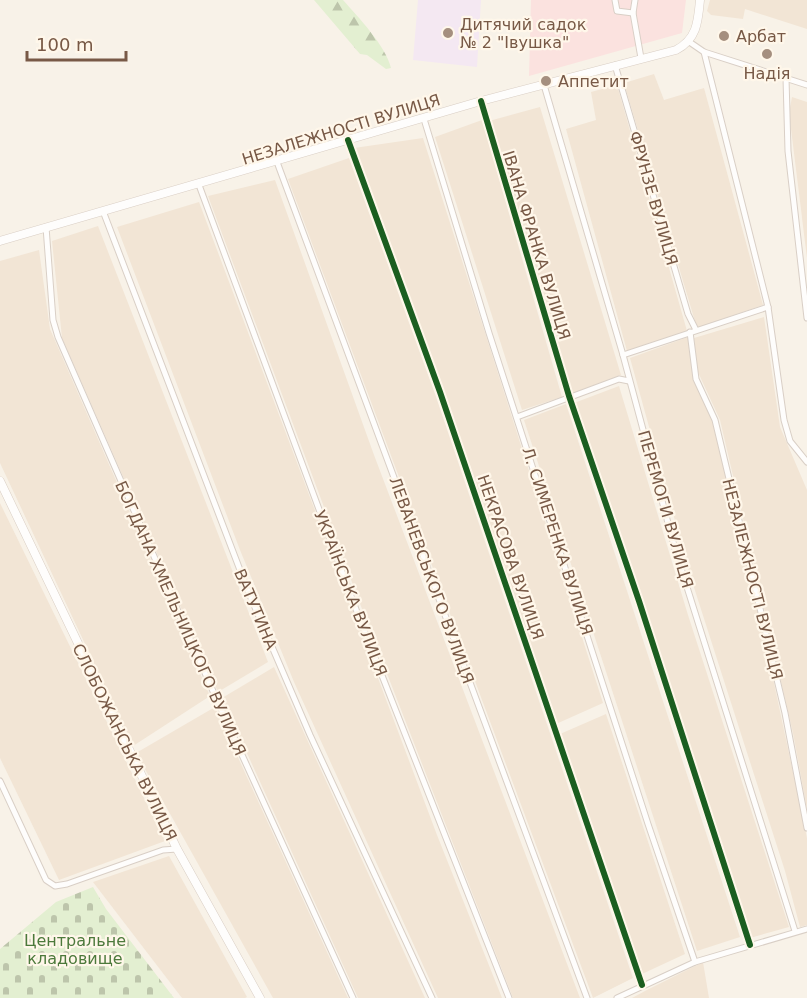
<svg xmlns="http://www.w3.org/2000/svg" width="807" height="998" viewBox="0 0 807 998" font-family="'DejaVu Sans',sans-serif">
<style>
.residential{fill:#f2e5d5}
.education{fill:#f4e8f2}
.medical{fill:#fbe2df}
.forest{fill:url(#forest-firs)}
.cemetery{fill:url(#cemetery-stones)}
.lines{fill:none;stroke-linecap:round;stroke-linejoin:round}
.minor-casing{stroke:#d9cfc6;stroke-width:7}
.secondary-casing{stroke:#d9cec4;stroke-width:9}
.minor{stroke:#fefdfc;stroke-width:5}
.secondary{stroke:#fefdfc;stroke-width:8}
.cycleway-casing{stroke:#fff7ea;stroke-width:10}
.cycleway{stroke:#1b5e20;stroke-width:6}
.poi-dot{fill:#a58f7f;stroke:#fff7ea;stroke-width:2}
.labels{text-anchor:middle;stroke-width:4.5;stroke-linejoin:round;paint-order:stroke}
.poi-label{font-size:16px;fill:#785946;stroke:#fff7ea;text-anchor:start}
.street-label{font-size:16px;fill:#785946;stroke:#fff7ea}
.park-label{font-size:16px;fill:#4c793b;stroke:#fff7ea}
</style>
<defs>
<pattern id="forest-firs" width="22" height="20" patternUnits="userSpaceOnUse" patternTransform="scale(1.5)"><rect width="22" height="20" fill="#e3efd1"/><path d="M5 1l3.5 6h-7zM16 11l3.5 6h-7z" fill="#bdc5ab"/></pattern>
<pattern id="cemetery-stones" width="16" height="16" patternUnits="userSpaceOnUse" patternTransform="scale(1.5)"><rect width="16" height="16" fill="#e3efd1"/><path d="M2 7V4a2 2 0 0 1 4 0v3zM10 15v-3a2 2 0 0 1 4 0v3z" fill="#bdc5ab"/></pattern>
</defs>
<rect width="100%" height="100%" fill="#f8f2e8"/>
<g class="residential">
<polygon points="710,0 807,0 807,29 745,9 743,19 711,15 707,11"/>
<polygon points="654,74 664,100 704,88 763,305 697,328 624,83"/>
<polygon points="617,85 687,331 627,351 566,129 596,120 591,92"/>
<polygon points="792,97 807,102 807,258 789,113"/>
<polygon points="540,107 621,375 571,394 489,121"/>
<polygon points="482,120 562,397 522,410 435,137"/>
<polygon points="423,138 603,703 556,724 472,471 354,148"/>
<polygon points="349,158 435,394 633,978 593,998 288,179"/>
<polygon points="275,180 374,455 580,998 513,998 365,617 208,196"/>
<polygon points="199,202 437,835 502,998 438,998 294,682 240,550 117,227"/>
<polygon points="98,226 268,662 218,692 62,338 52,241"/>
<polygon points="39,250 50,329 210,696 133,746 0,463 0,261"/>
<polygon points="764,317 780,427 807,490 807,809 793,733 720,420 697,370 694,338"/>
<polygon points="688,337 693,376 713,422 768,655 807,838 807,925 800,927 785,871 690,575 630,358"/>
<polygon points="619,386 688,615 789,927 750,938 673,695 574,403"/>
<polygon points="566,404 740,937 697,951 524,420"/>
<polygon points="0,503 165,841 59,880 0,758"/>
<polygon points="274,667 425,998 358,998 222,698"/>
<polygon points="215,707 348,998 273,998 136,753"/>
<polygon points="606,714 685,954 642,974 560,734"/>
<polygon points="169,856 247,997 245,998 182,998 93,882"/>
<polygon points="703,962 709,998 632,998 645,991"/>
</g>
<polygon class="education" points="418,0 481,0 477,67 413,60"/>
<polygon class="medical" points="531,0 686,0 682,33 529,76"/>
<path class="forest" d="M314,0H343C358,17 386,46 391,68L386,69L367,55L360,54Z"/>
<polygon class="cemetery" points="93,887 106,909 174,998 0,998 0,949 56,902"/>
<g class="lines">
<g class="minor-casing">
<g id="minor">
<polyline points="615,0 617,11 633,13"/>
<polyline points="635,0 633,13 641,58"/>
<polyline points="688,41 704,52 807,85"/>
<polyline points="704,52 768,307 784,420 790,441 807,462"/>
<polyline points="615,65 688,314 696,330"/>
<polyline points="786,78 788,151 807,318"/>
<polyline points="544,85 623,355 675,549 795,931"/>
<polyline points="481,101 569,396 639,601 750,945"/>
<polyline points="424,119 489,333 648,824 695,962"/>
<polyline points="348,140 440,392 642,985"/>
<polyline points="277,162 587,998"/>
<polyline points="199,185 357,612 509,998"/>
<polyline points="103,211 248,591 310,735 432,998"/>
<polyline points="46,227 53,320 58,337 216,698 353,998"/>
<polyline points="690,332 696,379 715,420 785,713 807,828"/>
<polyline points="623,355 768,307"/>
<polyline points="517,417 619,379 629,381"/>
<polyline points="0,781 46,880 55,886 67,884 163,850 177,849"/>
<polyline points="617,998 695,962 807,929"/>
</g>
</g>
<g class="secondary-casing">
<g id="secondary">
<path d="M0,241L481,101L676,50C697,39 698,22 700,0"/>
<polyline points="0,481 177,849 260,998"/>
</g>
</g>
<use href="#minor" class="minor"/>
<use href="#secondary" class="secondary"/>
<g class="cycleway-casing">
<g id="cycleway">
<polyline points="481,101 569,396 639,601 750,945"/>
<polyline points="348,140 440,392 642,985"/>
</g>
</g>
<use href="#cycleway" class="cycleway"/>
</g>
<g class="poi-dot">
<circle cx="448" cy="33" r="6"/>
<circle cx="724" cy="36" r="6"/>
<circle cx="767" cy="54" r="6"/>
<circle cx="546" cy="81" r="6"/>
</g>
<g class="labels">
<g class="poi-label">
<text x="460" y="30">Дитячий садок<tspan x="460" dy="18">№ 2 "Івушка"</tspan></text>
<text x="736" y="42">Арбат</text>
<text x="767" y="79" text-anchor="middle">Надiя</text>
<text x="558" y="87">Аппетит</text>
</g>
<g class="street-label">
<text transform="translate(341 129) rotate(-17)" y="6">НЕЗАЛЕЖНОСТІ ВУЛИЦЯ</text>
<text transform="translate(654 198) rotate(74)" y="6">ФРУНЗЕ ВУЛИЦЯ</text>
<text transform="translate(537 245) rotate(73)" y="6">ІВАНА ФРАНКА ВУЛИЦЯ</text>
<text transform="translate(666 509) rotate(74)" y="6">ПЕРЕМОГИ ВУЛИЦЯ</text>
<text transform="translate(558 541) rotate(72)" y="6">Л. СИМЕРЕНКА ВУЛИЦЯ</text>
<text transform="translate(511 557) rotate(71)" y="6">НЕКРАСОВА ВУЛИЦЯ</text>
<text transform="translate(753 579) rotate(76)" y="6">НЕЗАЛЕЖНОСТІ ВУЛИЦЯ</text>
<text transform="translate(432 580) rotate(70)" y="6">ЛЕВАНЕВСЬКОГО ВУЛИЦЯ</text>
<text transform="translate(351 593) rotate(69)" y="6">УКРАЇНСЬКА ВУЛИЦЯ</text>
<text transform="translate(256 609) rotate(67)" y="6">ВАТУТИНА</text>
<text transform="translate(181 618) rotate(66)" y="6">БОГДАНА ХМЕЛЬНИЦКОГО ВУЛИЦЯ</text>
<text transform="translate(125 742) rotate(64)" y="6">СЛОБОЖАНСЬКА ВУЛИЦЯ</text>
</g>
<g class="park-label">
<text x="75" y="946">Центральне<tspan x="75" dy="18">кладовище</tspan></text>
</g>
</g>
<path d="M27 51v9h99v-9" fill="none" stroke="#785946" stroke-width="3"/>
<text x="36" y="51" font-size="18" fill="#785946" stroke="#fff7ea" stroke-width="4.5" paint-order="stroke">100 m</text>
</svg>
